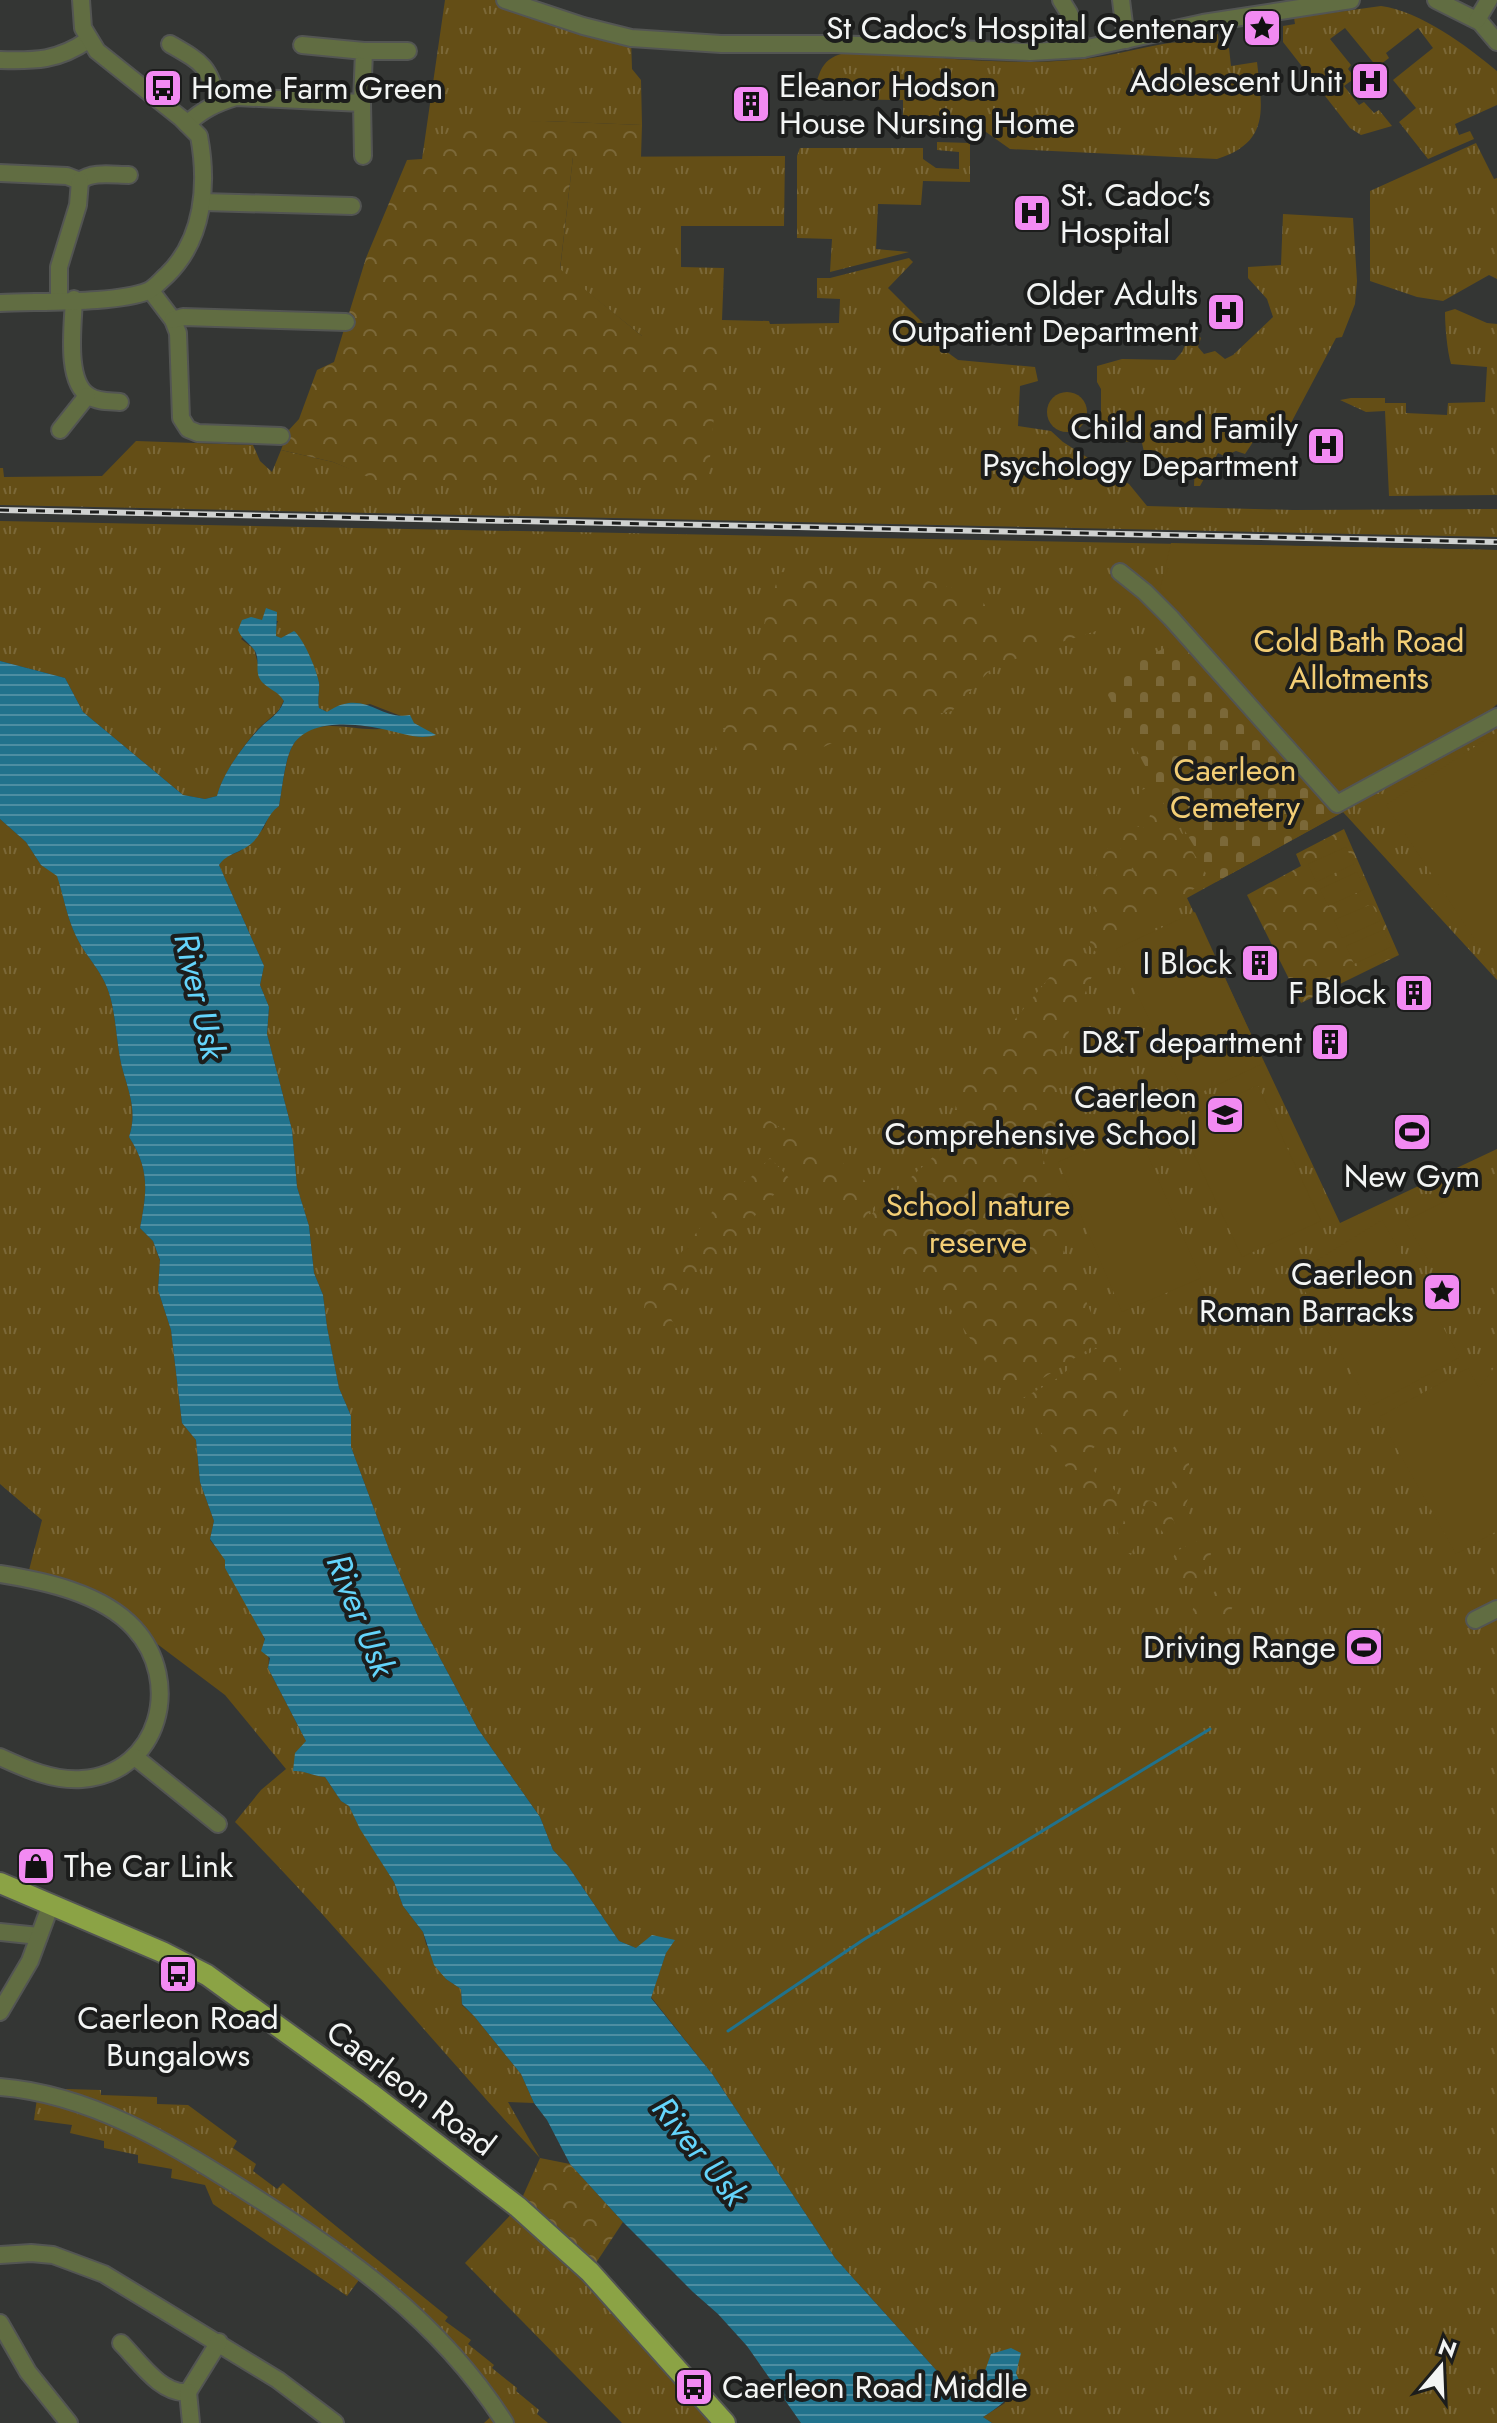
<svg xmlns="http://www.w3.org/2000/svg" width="1497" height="2423" viewBox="0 0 1497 2423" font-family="Jost,sans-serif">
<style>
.grass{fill:url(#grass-tufts)}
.forest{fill:url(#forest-crowns)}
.cemetery{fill:url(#cemetery-stones)}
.garden{fill:#644e16}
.water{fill:url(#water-rules)}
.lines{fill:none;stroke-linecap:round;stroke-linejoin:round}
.stream{stroke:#21728c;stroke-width:3}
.minor-casing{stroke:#535553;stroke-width:20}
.major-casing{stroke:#535553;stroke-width:24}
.minor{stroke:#616d42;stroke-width:16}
.major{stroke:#8ba345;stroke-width:20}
.rail-casing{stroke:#cfd1d0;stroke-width:6}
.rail{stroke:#1c1d1c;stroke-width:3;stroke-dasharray:9;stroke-linecap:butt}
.labels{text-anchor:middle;stroke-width:8;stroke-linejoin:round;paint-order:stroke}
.poi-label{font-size:32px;fill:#f3f5f4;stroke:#1c1d1c;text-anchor:end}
.park-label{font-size:32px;fill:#f3ce75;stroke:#1c1d1c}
.street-label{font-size:32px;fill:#f3f5f4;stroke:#1c1d1c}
.water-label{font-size:34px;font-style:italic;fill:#64d4fb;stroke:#1c1d1c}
</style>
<defs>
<pattern id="grass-tufts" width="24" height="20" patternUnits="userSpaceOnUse" patternTransform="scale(2)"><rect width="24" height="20" fill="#644e16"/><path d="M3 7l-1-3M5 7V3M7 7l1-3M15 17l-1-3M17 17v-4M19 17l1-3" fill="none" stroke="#7b6838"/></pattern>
<pattern id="forest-crowns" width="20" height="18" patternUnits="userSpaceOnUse" patternTransform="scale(2)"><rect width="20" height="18" fill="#644e16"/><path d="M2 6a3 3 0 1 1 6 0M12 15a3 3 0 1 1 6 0" fill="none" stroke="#7b6838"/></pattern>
<pattern id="cemetery-stones" width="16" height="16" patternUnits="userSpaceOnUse" patternTransform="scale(2)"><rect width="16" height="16" fill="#644e16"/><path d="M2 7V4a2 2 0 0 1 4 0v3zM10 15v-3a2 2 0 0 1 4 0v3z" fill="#7b6838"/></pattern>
<pattern id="water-rules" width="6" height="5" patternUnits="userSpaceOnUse" patternTransform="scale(2)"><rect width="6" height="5" fill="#21728c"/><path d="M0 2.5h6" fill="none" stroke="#4d8ea2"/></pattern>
</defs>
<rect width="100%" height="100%" fill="#343634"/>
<g class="grass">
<polygon points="445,0 505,0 631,38 632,69 641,80 642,125 544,121 515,123 422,159"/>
<path d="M1381,6C1420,11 1467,46 1497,71V105L1455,124L1459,135L1470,131L1474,139L1428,159L1399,122L1416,108L1393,80L1433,48L1418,28L1386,53L1389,58L1377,67L1345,28L1330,39L1351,65L1348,69L1355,78L1344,86L1359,105L1364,102L1374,113L1379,110L1392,126L1361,135L1350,128L1283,42V26L1295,24L1294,18Z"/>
<path d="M1218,34L1219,49L1229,48L1231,66L1257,62C1262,108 1271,142 1217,159L1010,149L986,132L973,128L907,127L903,124V100L811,99C822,67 820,56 856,51C928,56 1001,66 1073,60C1102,58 1130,50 1158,45C1180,40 1197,44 1218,34Z"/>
<polygon points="937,142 970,143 970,182 923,181 921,205 878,204 876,249 909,252 830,272 832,239 797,238 797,156 800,148 923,148 923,159 936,168 959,169 959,152 937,150"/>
<polygon points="1476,143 1494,179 1497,178 1497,279 1489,275 1443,301 1417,297 1370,281 1370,191"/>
<polygon points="781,156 785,156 784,226 681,226 681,267 724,268 722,320 769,321 770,324 839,323 840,299 817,298 817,278 830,278 909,258 913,262 888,288 931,331 936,344 958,360 1035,367 1038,381 1020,386 1018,426 1051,431 1063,442 1129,484 1147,506 1293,510 1497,509 1497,537 0,505 0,468 3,468 4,477 102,476 136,441 253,445 260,461 272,472 281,450 333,462 356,471 642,336 560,270 573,157"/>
<polygon points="1283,214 1353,218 1357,281 1355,304 1342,337 1336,338 1283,438 1263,427 1245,454 1236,451 1224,456 1218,453 1200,486 1194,486 1195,465 1144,452 1142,443 1101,439 1101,389 1097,382 1097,366 1122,359 1175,360 1182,352 1187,341 1181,328 1186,324 1201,338 1198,347 1204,354 1215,351 1225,359 1233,355 1273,317 1267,299 1248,278 1248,267 1281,265"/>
<path d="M1455,309L1487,323L1497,324V495L1389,496L1385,411L1366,412L1340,400L1351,398H1385V403H1406V413L1447,415L1448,403L1485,402L1487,367L1451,364C1447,351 1445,325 1445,312Z"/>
<circle cx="1067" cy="412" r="20"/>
<path d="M0,521L1497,550V704L1478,721L1497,725V980L1343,812L1187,898L1340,1223L1497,1149V2423H992L983,2417L1005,2403L992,2353L981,2383L947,2389L937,2371L835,2258L713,2075L651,1997L666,1953L636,1948L619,1941L568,1866L553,1850L540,1817L478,1729L419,1619L390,1552L351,1447V1416L339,1388L327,1327L323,1295L314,1273L309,1226L297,1187L292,1130L267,1034L269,1007L260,985L264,966L219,865L224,858L240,851L263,829L271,812L279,806C282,790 285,758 293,745C313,713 352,732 380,729C387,728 395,720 401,716L370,704L327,712L319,708C317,699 320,691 319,683C315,663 294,644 276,636L275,630L278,621L257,620L241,639L254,649L263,683L279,693L284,700C279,714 268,719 258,729C242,747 223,774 217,796L205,799L183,795L83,712L65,678L0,661Z"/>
<path d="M0,819L26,842L41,865L57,875C63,894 67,917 75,934C84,955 102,970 109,993C117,1018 116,1046 123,1071C130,1095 137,1113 129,1137C150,1169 147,1192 140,1228L153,1241L160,1261L158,1290L171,1330L182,1423L196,1440L200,1482L214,1521L210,1540L226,1560L225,1568C241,1590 274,1642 268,1668L306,1741L294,1771C305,1770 313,1776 325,1777L341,1801L349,1806L361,1829L394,1882L403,1906L423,1932L426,1944L446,1979L461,1989L462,2005L474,2016L521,2074L534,2103L508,2102L540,2158C436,2048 342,1929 235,1822L261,1790L286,1769L225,1695L132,1625L27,1578L42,1520L0,1484Z"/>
<polygon points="66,2089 101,2090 101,2095 157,2097 157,2104 188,2105 237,2141 233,2148 256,2164 253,2171 277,2189 283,2183 448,2317 445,2321 471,2340 468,2344 494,2365 492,2368 517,2388 516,2391 539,2410 537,2414 548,2423 484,2423 497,2411 365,2272 347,2296 213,2204 205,2185 171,2178 172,2169 138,2163 138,2155 104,2148 104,2141 70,2133 72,2125 34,2120 38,2091 54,2094"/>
<polygon points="518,2207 725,2423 622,2423 465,2263"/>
</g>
<g class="forest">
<polygon points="544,121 642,125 641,157 573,157 560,269 642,336 721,345 707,488 387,485 333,462 281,450 288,431 299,419 317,370 334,362 366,258 407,160 422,159 458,122"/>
<polygon points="780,572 921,579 978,595 998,624 1115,625 1055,644 992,668 952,711 882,725 832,743 789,763 714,753 718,737 759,685 765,617"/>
<path d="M1153,786L1210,880L1174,900L1096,952L1090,947L1091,928L1088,917L1098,899C1092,878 1100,858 1112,841L1119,845L1133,871L1137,869C1136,855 1124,850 1122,837L1131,828L1130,824L1143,828L1148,824L1150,815L1140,802L1139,791Z"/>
<polygon points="1344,829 1399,955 1301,1003 1247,895 1301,866 1296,854"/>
<polygon points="1072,950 1100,957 1060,1053 1055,1124 1042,1151 1061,1244 1103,1340 1010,1399 946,1302 867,1218 948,1143 960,1086"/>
<path d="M766,1118L785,1131L805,1137L830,1153L884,1196L864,1218C843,1198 818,1186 794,1170C778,1159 768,1141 755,1127Z"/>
<path d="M770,1158L790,1179C772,1195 759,1212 743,1229C715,1259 685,1275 668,1313L676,1328L672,1330L660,1329L644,1309L645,1300L725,1195L751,1177Z"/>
<path d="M1111,1347L1118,1353L1123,1401L1135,1424V1430L1107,1436L1090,1451C1087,1481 1114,1479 1120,1500L1116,1507L1136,1541L1131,1555L1124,1550L1117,1530L1106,1513L1071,1474L1022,1406L1021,1399L1052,1382L1095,1349Z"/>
<path d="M1176,1445L1187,1448L1189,1453V1496L1186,1504L1189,1513V1528C1182,1522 1170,1510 1170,1500C1170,1496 1173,1492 1173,1488C1172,1471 1161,1459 1176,1445Z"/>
<path d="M1144,1500C1162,1501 1172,1511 1176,1528L1172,1534L1166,1536L1141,1506L1140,1501Z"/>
<path d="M1204,1539L1209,1541C1215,1558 1206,1567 1198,1581L1179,1587C1171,1579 1168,1557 1179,1550C1186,1545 1197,1542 1204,1539Z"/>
<path d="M1218,1588C1237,1591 1236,1607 1226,1619L1209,1618L1200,1624L1190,1617L1194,1606L1206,1601Z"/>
<polygon points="540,2158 570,2164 623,2222 590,2272 518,2207"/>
</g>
<polygon class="cemetery" points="1187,637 1343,812 1216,882 1144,764 1100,680"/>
<g class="garden">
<polygon points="1171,543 1497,550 1497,704 1478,721 1337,804 1160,589"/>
<polygon points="1497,732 1497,947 1485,955 1386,805"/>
<polygon points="1346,847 1354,864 1316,882 1308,864"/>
<polygon points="1357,872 1365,889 1328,906 1320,889"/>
<polygon points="1372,904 1380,921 1342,938 1334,920"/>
<polygon points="1195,912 1264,1063 1187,1099 1116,949"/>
<polygon points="1383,930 1391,947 1354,964 1346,946"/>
<polygon points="1258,1085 1321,1221 1242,1257 1179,1122"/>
<polygon points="1136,1128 1201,1278 1122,1312 1058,1162"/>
<polygon points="1497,1176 1497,1284 1455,1305 1405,1221"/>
<polygon points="1382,1220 1460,1357 1371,1406 1295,1274"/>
<polygon points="1497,1364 1497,1531 1456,1554 1379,1417 1468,1368 1479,1388"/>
</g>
<path class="water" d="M266,608L277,612L276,636L281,638L294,631C303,638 317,670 319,683C320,691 317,699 319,708L327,712C364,687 379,721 410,715L414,723L436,735C419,740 405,734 387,730C360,724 311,717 293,745C285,757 282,790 279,806C266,815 264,832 252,843C241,853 227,853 219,865L264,966L260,985L269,1007L267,1034L292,1130L297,1187L309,1226L314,1273L323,1295L327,1327L339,1388L351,1416V1447L390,1552L419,1619L478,1729L540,1817L553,1850L568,1866L619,1941L636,1948L652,1935L675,1940L666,1953L651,1998L713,2075L835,2258L937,2371L947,2389L965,2379L981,2382L991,2354L1011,2348L1021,2353L1016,2373L1019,2380C1011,2398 1000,2406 983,2417L992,2423H801L747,2346L718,2314L693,2292L623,2222L570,2164L547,2120L534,2103L521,2074L474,2016L462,2004L461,1989L446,1979L434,1965L423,1932L403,1906L394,1882L360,1829L349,1806L341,1801L325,1777C313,1776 304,1770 293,1771L295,1753L306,1741L268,1668L270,1658L261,1651L265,1639L225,1568V1560L210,1539L214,1521L200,1482L196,1440L182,1423L171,1330L158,1290L160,1260L153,1241L140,1228C147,1192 150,1169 129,1137C137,1113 130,1095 123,1071C116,1046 117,1018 109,993C102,970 84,955 75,934C67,917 63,894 57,876L41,865L26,842L0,819V661L65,678L83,712L183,795L205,799L217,796C223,773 242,747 258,730C268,719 279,715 284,701C278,691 270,690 263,683C253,673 261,662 255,651C250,643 242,640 238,630L242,620L251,617L262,620Z"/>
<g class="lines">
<polyline class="stream" points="728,2031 863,1940 1210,1729"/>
<g class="minor-casing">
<g id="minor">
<polyline points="505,0 583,26 631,38 721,44 835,44 1030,52 1083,49 1203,23 1351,0"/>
<polyline points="1061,0 1069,13 1083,49"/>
<polyline points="1121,0 1126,40"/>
<polyline points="1436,0 1480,22 1497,42"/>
<polyline points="1477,20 1489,0"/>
<path d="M170,44C203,63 208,65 218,102"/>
<polyline points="302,45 364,51 362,103"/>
<polyline points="364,51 408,51"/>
<path d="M0,60C35,61 58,61 88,40"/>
<path d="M187,124C202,110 216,103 236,97L362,103L363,156"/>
<path d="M0,173L67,176L80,181C92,171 113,175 129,175"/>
<polyline points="203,202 352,206"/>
<polyline points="151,291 173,320 178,333 181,418 188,429 198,433 281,436"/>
<path d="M74,299C73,325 65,382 89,396C98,402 110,401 120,402"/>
<polyline points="59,300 59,267 78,205 80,181"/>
<path d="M0,303C39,301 115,304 148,291C155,288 161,280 167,275C204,239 208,184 199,136L181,118L97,51L83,28L81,0"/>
<polyline points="173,320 183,317 346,322"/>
<polyline points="60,430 87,396"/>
<polyline points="1120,572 1145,592 1171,618 1337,804 1497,717"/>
<path d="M0,1574C44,1581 102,1593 134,1628C183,1681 160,1773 82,1779C53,1781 26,1769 0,1757"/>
<polyline points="1475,1620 1497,1609"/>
<polyline points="135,1757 218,1824"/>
<polyline points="0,1932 39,1936"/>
<polyline points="0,2012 30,1961 51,1904"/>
<path d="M0,2087C89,2094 171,2143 244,2190C345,2254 439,2319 505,2423"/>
<polyline points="0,2255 31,2253 53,2255 104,2274 278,2380 335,2423"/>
<polyline points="0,2323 28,2372 69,2423"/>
<path d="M121,2343C139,2361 161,2395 188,2392L219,2342"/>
<polyline points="188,2392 191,2423"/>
</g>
</g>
<g class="major-casing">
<polyline id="major" points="0,1883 162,1952 207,1975 370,2093 518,2207 590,2272 725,2423"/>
</g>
<use href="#minor" class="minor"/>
<use href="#major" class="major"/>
<g class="rail-casing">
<polyline id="rail" points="0,510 1497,542"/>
</g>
<use href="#rail" class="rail"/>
</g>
<defs>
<g id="sight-square" transform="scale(2)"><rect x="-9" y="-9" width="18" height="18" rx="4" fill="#f28af2" stroke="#1c1d1c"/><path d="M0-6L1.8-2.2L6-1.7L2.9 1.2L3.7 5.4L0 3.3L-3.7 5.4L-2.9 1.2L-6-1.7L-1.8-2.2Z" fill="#111"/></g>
<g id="hospital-square" transform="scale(2)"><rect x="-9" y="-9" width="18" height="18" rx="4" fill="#f28af2" stroke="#1c1d1c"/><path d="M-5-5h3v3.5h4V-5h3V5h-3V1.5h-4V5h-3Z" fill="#111"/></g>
<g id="bus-square" transform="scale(2)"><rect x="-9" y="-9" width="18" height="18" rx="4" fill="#f28af2" stroke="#1c1d1c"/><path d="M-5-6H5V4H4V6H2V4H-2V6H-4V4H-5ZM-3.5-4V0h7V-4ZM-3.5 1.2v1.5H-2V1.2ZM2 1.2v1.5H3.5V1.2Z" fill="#111"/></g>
<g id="building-square" transform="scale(2)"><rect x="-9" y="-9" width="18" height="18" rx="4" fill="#f28af2" stroke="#1c1d1c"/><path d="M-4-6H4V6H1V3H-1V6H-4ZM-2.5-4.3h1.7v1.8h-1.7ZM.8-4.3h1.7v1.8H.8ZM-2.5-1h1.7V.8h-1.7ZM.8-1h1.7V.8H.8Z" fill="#111"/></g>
<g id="school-square" transform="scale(2)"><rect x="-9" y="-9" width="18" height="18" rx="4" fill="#f28af2" stroke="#1c1d1c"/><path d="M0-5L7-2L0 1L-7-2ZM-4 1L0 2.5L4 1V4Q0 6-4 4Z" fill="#111"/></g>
<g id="stadium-square" transform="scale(2)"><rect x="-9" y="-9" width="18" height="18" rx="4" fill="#f28af2" stroke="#1c1d1c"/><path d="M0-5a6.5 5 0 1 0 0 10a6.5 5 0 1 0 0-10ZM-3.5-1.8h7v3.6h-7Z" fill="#111"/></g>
<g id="shop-square" transform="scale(2)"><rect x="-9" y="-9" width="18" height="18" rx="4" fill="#f28af2" stroke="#1c1d1c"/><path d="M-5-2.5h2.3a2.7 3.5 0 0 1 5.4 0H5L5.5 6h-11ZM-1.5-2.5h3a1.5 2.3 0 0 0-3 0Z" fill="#111"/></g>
</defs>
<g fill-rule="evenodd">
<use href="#sight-square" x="1262" y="28"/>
<use href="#hospital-square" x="1370" y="81"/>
<use href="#bus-square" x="163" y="88"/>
<use href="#building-square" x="751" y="104"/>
<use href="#hospital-square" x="1032" y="213"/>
<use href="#hospital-square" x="1226" y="312"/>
<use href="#hospital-square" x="1326" y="446"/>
<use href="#building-square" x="1260" y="963"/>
<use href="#building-square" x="1414" y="993"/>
<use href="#building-square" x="1330" y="1042"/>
<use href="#school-square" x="1225" y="1115"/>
<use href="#stadium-square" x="1412" y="1132"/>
<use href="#sight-square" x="1442" y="1292"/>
<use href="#stadium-square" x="1364" y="1647"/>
<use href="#shop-square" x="36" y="1866"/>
<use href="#bus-square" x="178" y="1974"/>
<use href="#bus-square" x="694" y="2387"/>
</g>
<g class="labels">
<g class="poi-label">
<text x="1234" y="39">St Cadoc's Hospital Centenary</text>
<text x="1342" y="92">Adolescent Unit</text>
<text x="779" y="97" text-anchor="start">Eleanor Hodson<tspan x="779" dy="37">House Nursing Home</tspan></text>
<text x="191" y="99" text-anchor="start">Home Farm Green</text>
<text x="1060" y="206" text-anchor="start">St. Cadoc's<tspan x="1060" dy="37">Hospital</tspan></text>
<text x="1198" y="305">Older Adults<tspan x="1198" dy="37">Outpatient Department</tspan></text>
<text x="1298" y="439">Child and Family<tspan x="1298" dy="37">Psychology Department</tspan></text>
<text x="1232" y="974">I Block</text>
<text x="1386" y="1004">F Block</text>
<text x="1302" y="1053">D&amp;T department</text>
<text x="1197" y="1108">Caerleon<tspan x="1197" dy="37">Comprehensive School</tspan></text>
<text x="1412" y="1187" text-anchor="middle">New Gym</text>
<text x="1414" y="1285">Caerleon<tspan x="1414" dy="37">Roman Barracks</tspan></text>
<text x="1336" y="1658">Driving Range</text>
<text x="64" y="1877" text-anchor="start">The Car Link</text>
<text x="178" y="2029" text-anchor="middle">Caerleon Road<tspan x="178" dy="37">Bungalows</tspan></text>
<text x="722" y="2398" text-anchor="start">Caerleon Road Middle</text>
</g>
<g class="park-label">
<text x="1359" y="652">Cold Bath Road<tspan x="1359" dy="37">Allotments</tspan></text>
<text x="1235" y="781">Caerleon<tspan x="1235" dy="37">Cemetery</tspan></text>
<text x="978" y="1216">School nature<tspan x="978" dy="37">reserve</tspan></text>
</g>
<g class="street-label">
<text transform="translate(411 2088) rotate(37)" y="11">Caerleon Road</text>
</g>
<g class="water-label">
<text transform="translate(200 996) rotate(77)" y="12">River Usk</text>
<text transform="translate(361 1615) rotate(68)" y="12">River Usk</text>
<text transform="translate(700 2151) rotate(51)" y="12">River Usk</text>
</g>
</g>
<g transform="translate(1441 2367) rotate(19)" stroke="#1c1d1c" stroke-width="6" paint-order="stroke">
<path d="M0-6L14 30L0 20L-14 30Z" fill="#f3f5f4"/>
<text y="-12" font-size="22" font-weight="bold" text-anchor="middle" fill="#f3f5f4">N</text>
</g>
</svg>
